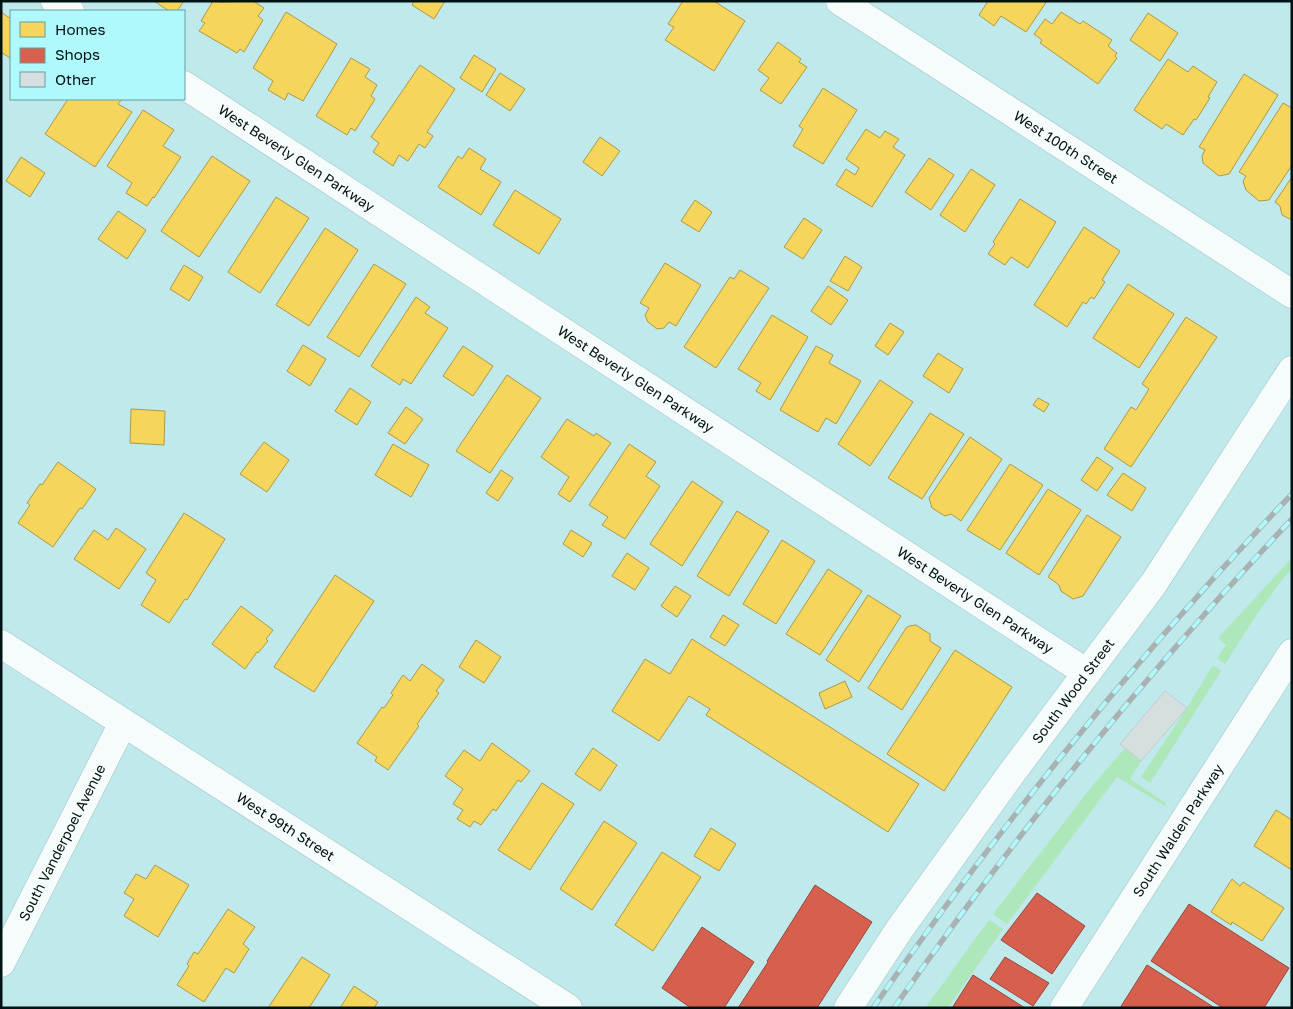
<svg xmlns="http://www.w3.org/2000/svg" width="1293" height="1009" font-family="'Golos Text',sans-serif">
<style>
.green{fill:#aee7ba}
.homes{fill:#f6d55c;stroke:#ac9a46}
.shops{fill:#d6604d;stroke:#96493c}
.building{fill:#d5dfe0;stroke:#c5cbcd}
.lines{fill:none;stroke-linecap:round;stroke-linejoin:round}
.street-casing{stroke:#9fc0c2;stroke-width:29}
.secondary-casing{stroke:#9fc0c2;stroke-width:29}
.street{stroke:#f6fcfc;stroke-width:28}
.secondary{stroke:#f6fcfc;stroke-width:28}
.rail-casing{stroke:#a8b2b2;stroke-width:5.5}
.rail{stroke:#aff9fd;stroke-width:4;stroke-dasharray:11;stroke-linecap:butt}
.labels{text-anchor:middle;stroke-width:5;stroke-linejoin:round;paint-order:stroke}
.street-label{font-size:14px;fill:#001213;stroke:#aff9fd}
</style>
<rect width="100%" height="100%" fill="#c0e9ec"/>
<g class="green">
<path d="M1292 558V574L1288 572 1259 611 1225 664 1217 658 1226 645 1218 638Z"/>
<path d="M1213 665 1221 671 1150 783 1141 777 1187 708Z"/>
<path d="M1125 748 1141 761 1130 779 1166 803 1165 806 1117 777 1007 924 993 914 1093 785Z"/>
<path d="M989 920 1003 929 948 1008H925Z"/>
</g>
<g class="homes">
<path d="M154 1H184L177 11H169Z"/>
<path d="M213 1 222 2 253 1 264 8 258 16 263 20 244 52 240 49 237 53 199 31 205 23 201 21Z"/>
<path d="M414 1H445L434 19 412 5Z"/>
<path d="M683 1H714L745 21 714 71 665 40 674 27 668 24Z"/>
<path d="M988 1H1047L1026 32 1001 16 994 26 979 15Z"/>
<path d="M1 12 11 19V57L10 58 1 52Z"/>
<path d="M286 12 337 44 303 101 288 93 285 100 268 90 273 81 253 68Z"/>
<path d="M1061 12 1080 24 1083 21 1112 40 1108 46 1117 53 1115 56 1117 58 1098 84 1040 43 1042 40 1034 34 1045 19 1052 24Z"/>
<path d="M1148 13 1178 33 1160 61 1130 40Z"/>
<path d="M778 42 801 59 799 62 807 67 781 104 760 90 769 78 758 70Z"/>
<path d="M474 55 496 69 482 92 460 78Z"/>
<path d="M351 58 370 69 365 77 377 85 371 96 375 99 355 131 351 128 347 135 316 116Z"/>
<path d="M1168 59 1188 72 1193 66 1217 82 1208 97 1210 98 1196 120 1194 119 1183 135 1166 124 1162 129 1134 110Z"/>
<path d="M420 65 455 89 427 132 433 136 425 148 419 144 408 161 399 155 393 166 373 152 379 143 371 137Z"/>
<path d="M500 73 525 89 510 111 486 95Z"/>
<path d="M1244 74 1278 95 1229 174 1219 176 1203 163 1202 156 1205 150 1199 147Z"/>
<path d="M823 88 857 110 823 164 793 146 803 129 799 126Z"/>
<path d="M68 99H122L118 104 132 112 95 167 45 134Z"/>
<path d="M1283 103 1292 108V165L1269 200 1259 201 1246 190 1243 181 1246 176 1239 172Z"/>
<path d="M143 110 174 130 163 146 181 157 154 198 153 197 147 206 126 193 132 183 107 166Z"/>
<path d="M866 129 880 138 885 131 899 139 893 147 905 155 872 207 836 185 846 169 855 175 859 168 846 159Z"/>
<path d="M600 137 620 151 602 176 583 162Z"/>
<path d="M469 148 486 159 480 169 501 182 481 215 438 187 458 156 462 159Z"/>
<path d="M212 156 250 181 199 257 161 231Z"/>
<path d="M21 157 45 173 30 197 6 181Z"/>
<path d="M929 158 954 175 931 210 905 192Z"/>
<path d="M971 169 995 185 965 232 940 215Z"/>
<path d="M1292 177V220L1282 215 1280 206 1275 202Z"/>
<path d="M515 190 561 219 539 254 493 225Z"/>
<path d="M276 197 309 218 260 293 228 272Z"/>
<path d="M1020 199 1056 222 1028 268 1011 257 1005 265 988 254 995 244 993 242Z"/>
<path d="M695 200 712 212 699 232 681 221Z"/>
<path d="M118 211 146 230 127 259 98 239Z"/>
<path d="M804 218 822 230 803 259 784 247Z"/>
<path d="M1084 227 1120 251 1102 280 1105 282 1094 299 1091 297 1086 304 1083 302 1067 327 1034 305Z"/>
<path d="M325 228 358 250 309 326 276 305Z"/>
<path d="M845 256 862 267 848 291 830 281Z"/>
<path d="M665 263 701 285 676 326 669 322 664 328 657 329 648 322 645 315 649 308 640 303Z"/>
<path d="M374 264 406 284 359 357 327 337Z"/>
<path d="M184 265 203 277 189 301 170 289Z"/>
<path d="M740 270 769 288 716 368 684 347 730 277 734 279Z"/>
<path d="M1128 284 1174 314 1139 368 1093 338Z"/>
<path d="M828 286 848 300 831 325 811 311Z"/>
<path d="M416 297 430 307 425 313 448 328 411 384 403 379 400 385 371 366Z"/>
<path d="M772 315 808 337 770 400 756 391 761 383 738 369Z"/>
<path d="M1186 317 1217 337 1131 467 1104 449 1131 407 1136 410 1149 389 1142 384Z"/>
<path d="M890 323 904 332 888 355 875 346Z"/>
<path d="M303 345 326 359 310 386 287 371Z"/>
<path d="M463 346 493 366 473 396 443 376Z"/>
<path d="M816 346 833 355 829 363 861 381 836 424 826 418 818 432 780 410Z"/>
<path d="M938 353 963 369 949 393 923 376Z"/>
<path d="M507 375 541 398 490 473 456 451Z"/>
<path d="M880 380 913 402 870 466 838 444Z"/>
<path d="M350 388 371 402 357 425 335 411Z"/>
<path d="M1038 398 1049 404 1044 412 1033 405Z"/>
<path d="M406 407 423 419 405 444 388 433Z"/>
<path d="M131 409 165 411 164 445 130 443Z"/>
<path d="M930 413 964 434 922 499 888 478Z"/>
<path d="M567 419 594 436 596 433 611 443 570 502 558 494 569 477 541 457Z"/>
<path d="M970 437 1002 459 961 521 951 514 945 516 932 508 929 498Z"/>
<path d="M264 442 289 460 267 492 240 474Z"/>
<path d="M393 444 429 465 411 497 375 475Z"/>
<path d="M629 444 656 462 646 476 660 486 625 539 602 525 608 517 589 505Z"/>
<path d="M1097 457 1113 468 1097 491 1081 480Z"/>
<path d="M58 462 96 489 82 509 80 508 53 547 18 523 30 505 27 503 40 484 42 485Z"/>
<path d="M1010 464 1043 485 1000 550 967 530Z"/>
<path d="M501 470 513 478 498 501 486 493Z"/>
<path d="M1123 473 1146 488 1132 511 1107 495Z"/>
<path d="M692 481 723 502 682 566 650 544Z"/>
<path d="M1048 489 1081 510 1039 575 1006 553Z"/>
<path d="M737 511 769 531 729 596 697 576Z"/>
<path d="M184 513 225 539 187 600 185 599 169 623 141 605 156 580 146 573Z"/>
<path d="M1087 515 1121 537 1083 596 1073 599 1061 591 1059 585 1048 577Z"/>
<path d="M116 528 146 549 119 589 74 559 94 530 108 540Z"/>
<path d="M571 530 592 543 583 557 563 544Z"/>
<path d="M782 540 815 561 776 624 743 604Z"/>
<path d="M627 553 649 568 635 590 612 576Z"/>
<path d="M828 569 862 591 820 655 786 634Z"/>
<path d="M335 575 374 601 314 692 274 667Z"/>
<path d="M675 586 691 596 677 617 661 606Z"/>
<path d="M868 595 901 616 859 682 826 660Z"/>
<path d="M241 606 273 630 266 639 268 641 258 653 257 652 245 669 212 644Z"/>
<path d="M723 615 739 625 725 646 710 637Z"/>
<path d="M916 625 930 634V641L941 648 902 710 868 688 906 628 909 626Z"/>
<path d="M692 639 919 784 888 832 706 715 710 709 689 696 659 741 612 711 645 659 670 674Z"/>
<path d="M476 640 501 657 484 683 459 667Z"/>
<path d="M955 650 1012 687 944 791 887 754Z"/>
<path d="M422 664 444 680 436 691 439 693 417 724 419 726 388 770 375 761 377 757 357 743 382 707 384 708 393 695 391 693 403 675 410 681Z"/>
<path d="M845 681 852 697 825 709 819 693Z"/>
<path d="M492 743 530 771 521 782 518 780 496 811 493 809 481 825 474 821 470 827 457 819 463 810 453 804 463 789 445 776 464 750 480 761Z"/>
<path d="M593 748 617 765 600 791 575 774Z"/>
<path d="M542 783 574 804 530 870 498 850Z"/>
<path d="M1276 810 1292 820V870L1254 846Z"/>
<path d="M604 821 637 843 592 910 560 889Z"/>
<path d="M711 828 736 844 719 871 694 856Z"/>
<path d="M662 852 701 877 653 951 615 925Z"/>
<path d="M155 865 189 885 158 937 124 916 134 899 124 893 136 874 146 879Z"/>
<path d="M1232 879 1240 886 1243 882 1284 908 1262 941 1232 922 1231 925 1211 912Z"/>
<path d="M228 909 255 927 243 944 249 949 234 973 226 968 204 1002 177 985 189 966 187 964 194 952 198 954Z"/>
<path d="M302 957 330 975 309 1008H268Z"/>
<path d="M354 986 378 1002 374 1008H340Z"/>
</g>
<g class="shops">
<path d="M815 885 872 922 817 1008H738L768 962 767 961Z"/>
<path d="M1037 893 1085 926 1052 974 1001 940Z"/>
<path d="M1189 904 1289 968 1264 1008H1223L1151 961Z"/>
<path d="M702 927 754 962 724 1008H691L662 988Z"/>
<path d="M1005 957 1049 983 1033 1006 990 979Z"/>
<path d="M1147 965 1215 1008H1120Z"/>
<path d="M973 975 1025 1008H952Z"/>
</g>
<path class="building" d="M1165 691 1187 708 1141 761 1120 744Z"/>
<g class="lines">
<defs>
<g id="street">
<path d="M55 1 70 11"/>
<path id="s1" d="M840 1 1292 294"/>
<path id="s2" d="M184 85 1087 673"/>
<path id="s3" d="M1 963 123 723"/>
<path id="s4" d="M848 1008 899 930 1011 774 1154 583 1292 370"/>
<path id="s5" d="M1064 1008 1292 653"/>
</g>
<g id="secondary">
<path id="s6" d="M1 644 568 1008"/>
</g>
</defs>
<use href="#street" class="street-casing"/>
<use href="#secondary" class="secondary-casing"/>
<use href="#street" class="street"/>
<use href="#secondary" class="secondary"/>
<defs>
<g id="rail">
<path d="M873 1008C999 826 1139 654 1292 494"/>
<path d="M894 1008C1014 836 1147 672 1292 519"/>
</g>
</defs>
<use href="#rail" class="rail-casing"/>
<use href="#rail" class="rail"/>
</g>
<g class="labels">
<g class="street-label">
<text dy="5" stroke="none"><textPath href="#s1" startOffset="269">West 100th Street</textPath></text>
<text dy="5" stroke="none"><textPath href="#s2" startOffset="134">West Beverly Glen Parkway</textPath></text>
<text dy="5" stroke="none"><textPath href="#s2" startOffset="539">West Beverly Glen Parkway</textPath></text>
<text dy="5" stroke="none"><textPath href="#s2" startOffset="944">West Beverly Glen Parkway</textPath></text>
<text dy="5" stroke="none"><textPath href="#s4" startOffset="389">South Wood Street</textPath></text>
<text dy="5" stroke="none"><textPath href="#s6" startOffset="338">West 99th Street</textPath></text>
<text dy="5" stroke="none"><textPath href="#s5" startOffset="211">South Walden Parkway</textPath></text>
<text dy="5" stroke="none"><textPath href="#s3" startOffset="135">South Vanderpoel Avenue</textPath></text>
</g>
</g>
<rect width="1293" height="1009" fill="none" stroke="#001213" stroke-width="5"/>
<rect x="10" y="10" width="175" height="90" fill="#aff9fd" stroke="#699d9f"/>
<rect x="20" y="22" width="25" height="15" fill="#f6d55c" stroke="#699d9f"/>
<text x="55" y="35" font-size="15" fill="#001213">Homes</text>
<rect x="20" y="48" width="25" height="15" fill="#d6604d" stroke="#699d9f"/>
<text x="55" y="60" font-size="15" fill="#001213">Shops</text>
<rect x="20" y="72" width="25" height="15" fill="#d5dfe0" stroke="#699d9f"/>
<text x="55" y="85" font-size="15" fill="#001213">Other</text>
</svg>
